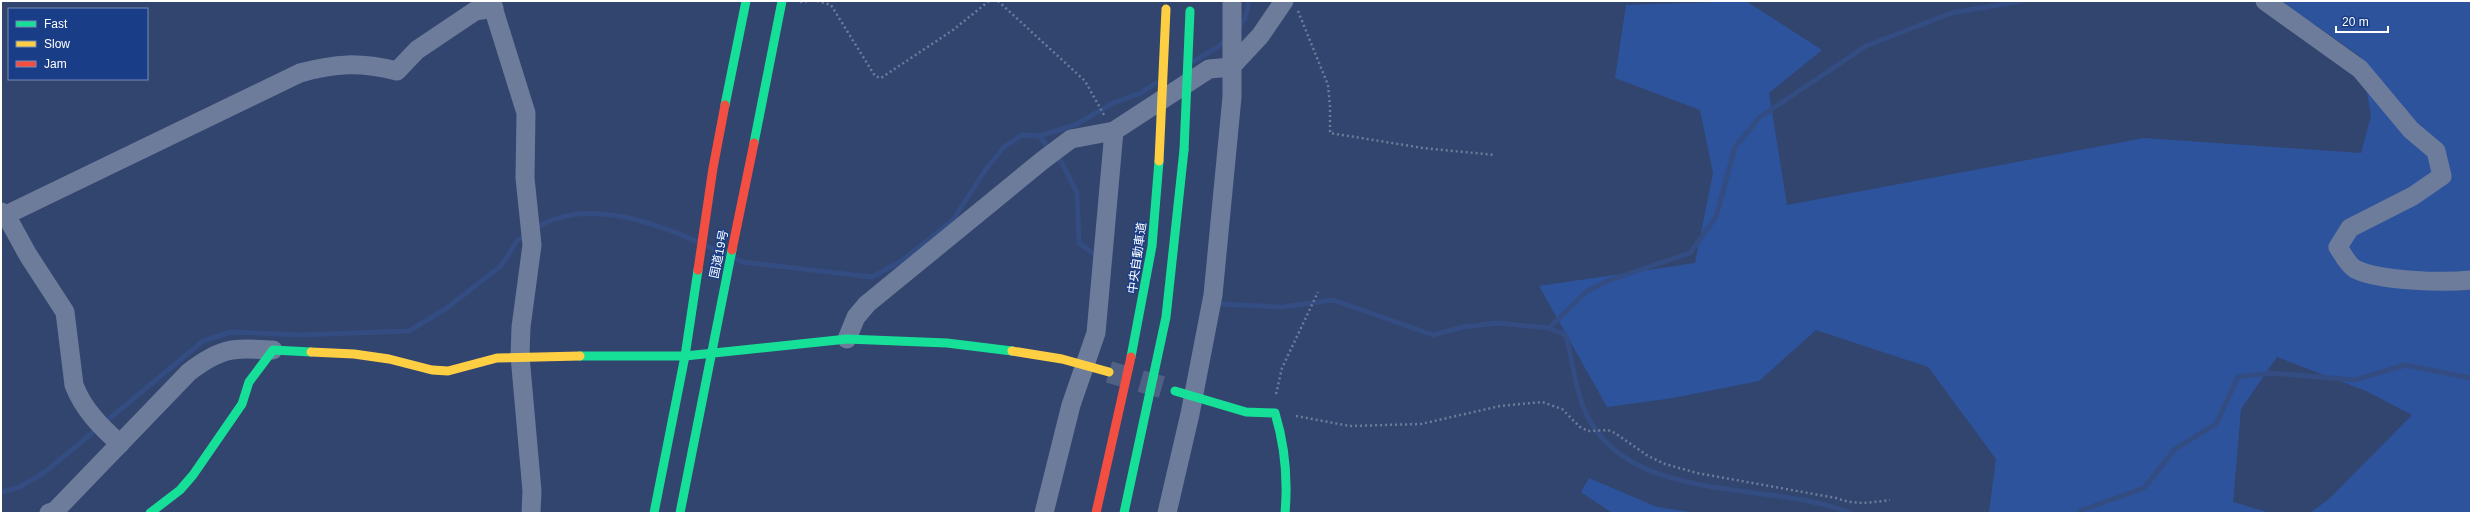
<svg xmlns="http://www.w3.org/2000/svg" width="2472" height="514" font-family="Helvetica,'Noto Sans JP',sans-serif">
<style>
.green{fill:#2d539d}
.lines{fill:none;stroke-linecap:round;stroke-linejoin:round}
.stream{stroke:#334c82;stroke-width:5}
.secondary-tunnel{stroke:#516184;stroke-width:22;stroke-dasharray:22 11;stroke-linecap:butt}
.path{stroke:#6e7c9b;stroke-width:2.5;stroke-dasharray:2 3;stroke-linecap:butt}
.street{stroke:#6e7c9b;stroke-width:19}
.fast{stroke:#16e098;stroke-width:9}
.slow{stroke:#ffcf43;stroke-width:9}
.jam{stroke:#f24e42;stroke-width:9}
.fast-bridge{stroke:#16e098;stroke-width:9}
.slow-bridge{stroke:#ffcf43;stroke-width:9}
.labels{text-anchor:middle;stroke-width:3;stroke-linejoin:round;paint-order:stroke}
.street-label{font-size:12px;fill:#fff;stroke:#193d86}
</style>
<rect width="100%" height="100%" fill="#32456e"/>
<g class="green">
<path d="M1746 1 1822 50 1769 93 1787 205 2144 138 2361 153 2371 116 2361 57 2281 1H2471V513H2310L2330 498 2412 415 2366 391 2277 357 2241 409 2233 502 2270 513H1980L1989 512 1996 459 1928 367 1816 330 1759 381 1673 398 1607 407 1539 286 1695 263 1713 173 1700 110 1615 78 1626 5Z"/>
<path d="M1589 478 1657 507 1697 513H1612L1581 492Z"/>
</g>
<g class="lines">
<g class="stream">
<path d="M1237 28 1245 19 1249 1"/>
<path d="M1194 61 1218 47 1227 38"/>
<path d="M1039 136 1062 163 1077 193 1079 243 1097 256"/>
<path d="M535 229C581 197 650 221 696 241"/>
<path d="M707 246 727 255"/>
<path d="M736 259 742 262 872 277 903 260 953 220 986 169 1004 147 1022 135 1039 136 1075 125 1113 103 1141 93 1156 83"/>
<path d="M1220 304 1282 307 1333 300 1433 335 1463 327 1497 323 1549 328 1566 335C1572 359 1575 387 1584 409 1626 507 1768 479 1850 513"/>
<path d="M1549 328 1587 291 1610 280 1690 253 1716 217 1735 147 1760 117 1866 46 1951 13 2022 1"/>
<path d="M1 492 20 487 45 472 203 341 231 332 299 335 409 331 447 308 502 265 517 241 527 234"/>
<path d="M2079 513 2082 510 2144 488 2175 449 2216 424 2238 377 2271 373 2355 380 2405 365 2471 378"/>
</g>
<path class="secondary-tunnel" d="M1109 372 1172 390"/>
<g class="path">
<path d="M817 1 831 5 875 76 881 78 953 30 989 1"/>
<path d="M998 1 1085 81 1104 115"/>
<path d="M800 2 809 1"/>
<path d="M1298 11 1328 85 1330 106V133L1423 148 1495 155"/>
<path d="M1276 394 1282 368 1318 292"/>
<path d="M1296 416 1350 426 1421 424 1500 406 1542 402 1562 409 1580 427 1588 431 1608 430 1615 433 1648 456 1665 464 1697 473 1836 498C1855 505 1870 503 1890 500"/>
</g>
<g class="street">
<path d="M491 1 526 113 525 178 532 245 521 327 520 356 532 491 531 513"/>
<path d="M2265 1 2360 69 2411 130 2436 151 2442 176 2413 196 2350 228 2338 247C2342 253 2348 265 2355 269 2379 281 2443 283 2471 280"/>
<path d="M1 212 6 215 28 255 65 312 74 385C83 409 101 427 120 444"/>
<path d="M6 215 300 73C336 63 360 62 397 71L417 50 475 11 494 8"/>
<path d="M847 339 856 317 867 304 1043 160 1071 139 1114 131 1209 69 1231 67 1260 36 1284 1"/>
<path d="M49 513 55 511 189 372C222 347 232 348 273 350"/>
<path d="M1044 513 1071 405 1096 333 1114 131"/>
<path d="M1167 513 1190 414 1213 295 1232 97V1"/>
</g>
<g class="fast">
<path d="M725 105 746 1"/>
<path d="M754 143 782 1"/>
<path d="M580 356H685L847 339 947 343 1012 351"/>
<path d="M1131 357 1152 246 1159 161"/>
<path d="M1175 391 1246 412 1275 413C1285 446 1288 479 1285 513"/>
<path d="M150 513 180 490 193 475 242 404 249 382 273 350 311 352"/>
<path d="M654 513 685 356 698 270"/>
<path d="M680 513 732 250"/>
<path d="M1124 513 1166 317 1184 150"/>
</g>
<g class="slow">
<path d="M1012 351 1062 359 1109 372"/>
<path d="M311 352 354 354 389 359 432 370 448 371 497 358 580 356"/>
</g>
<g class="jam">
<path d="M732 250 754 143"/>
<path d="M698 270 713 168 725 105"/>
<path d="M1096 513 1131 357"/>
</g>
<path class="fast-bridge" d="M1184 150 1190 11"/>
<path class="slow-bridge" d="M1159 161 1166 9"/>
</g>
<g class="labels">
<g class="street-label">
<text transform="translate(719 254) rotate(-78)" y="4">国道19号</text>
<text transform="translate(1137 258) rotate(-82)" y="4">中央自動車道</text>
</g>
</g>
<rect width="2472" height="514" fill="none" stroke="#ffffff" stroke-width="4"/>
<rect x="8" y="8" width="140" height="72" fill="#193d86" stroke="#758bb6"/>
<rect x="16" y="21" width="20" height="6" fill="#16e098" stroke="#758bb6"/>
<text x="44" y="28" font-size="12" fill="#ffffff">Fast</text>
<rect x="16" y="41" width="20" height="6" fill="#ffcf43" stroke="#758bb6"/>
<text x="44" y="48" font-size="12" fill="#ffffff">Slow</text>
<rect x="16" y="61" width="20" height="6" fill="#f24e42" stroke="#758bb6"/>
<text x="44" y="68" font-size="12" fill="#ffffff">Jam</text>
<path d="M2336 26v6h52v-6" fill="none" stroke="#ffffff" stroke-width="2"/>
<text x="2342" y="26" font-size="12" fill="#ffffff" stroke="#193d86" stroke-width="3" paint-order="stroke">20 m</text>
</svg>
